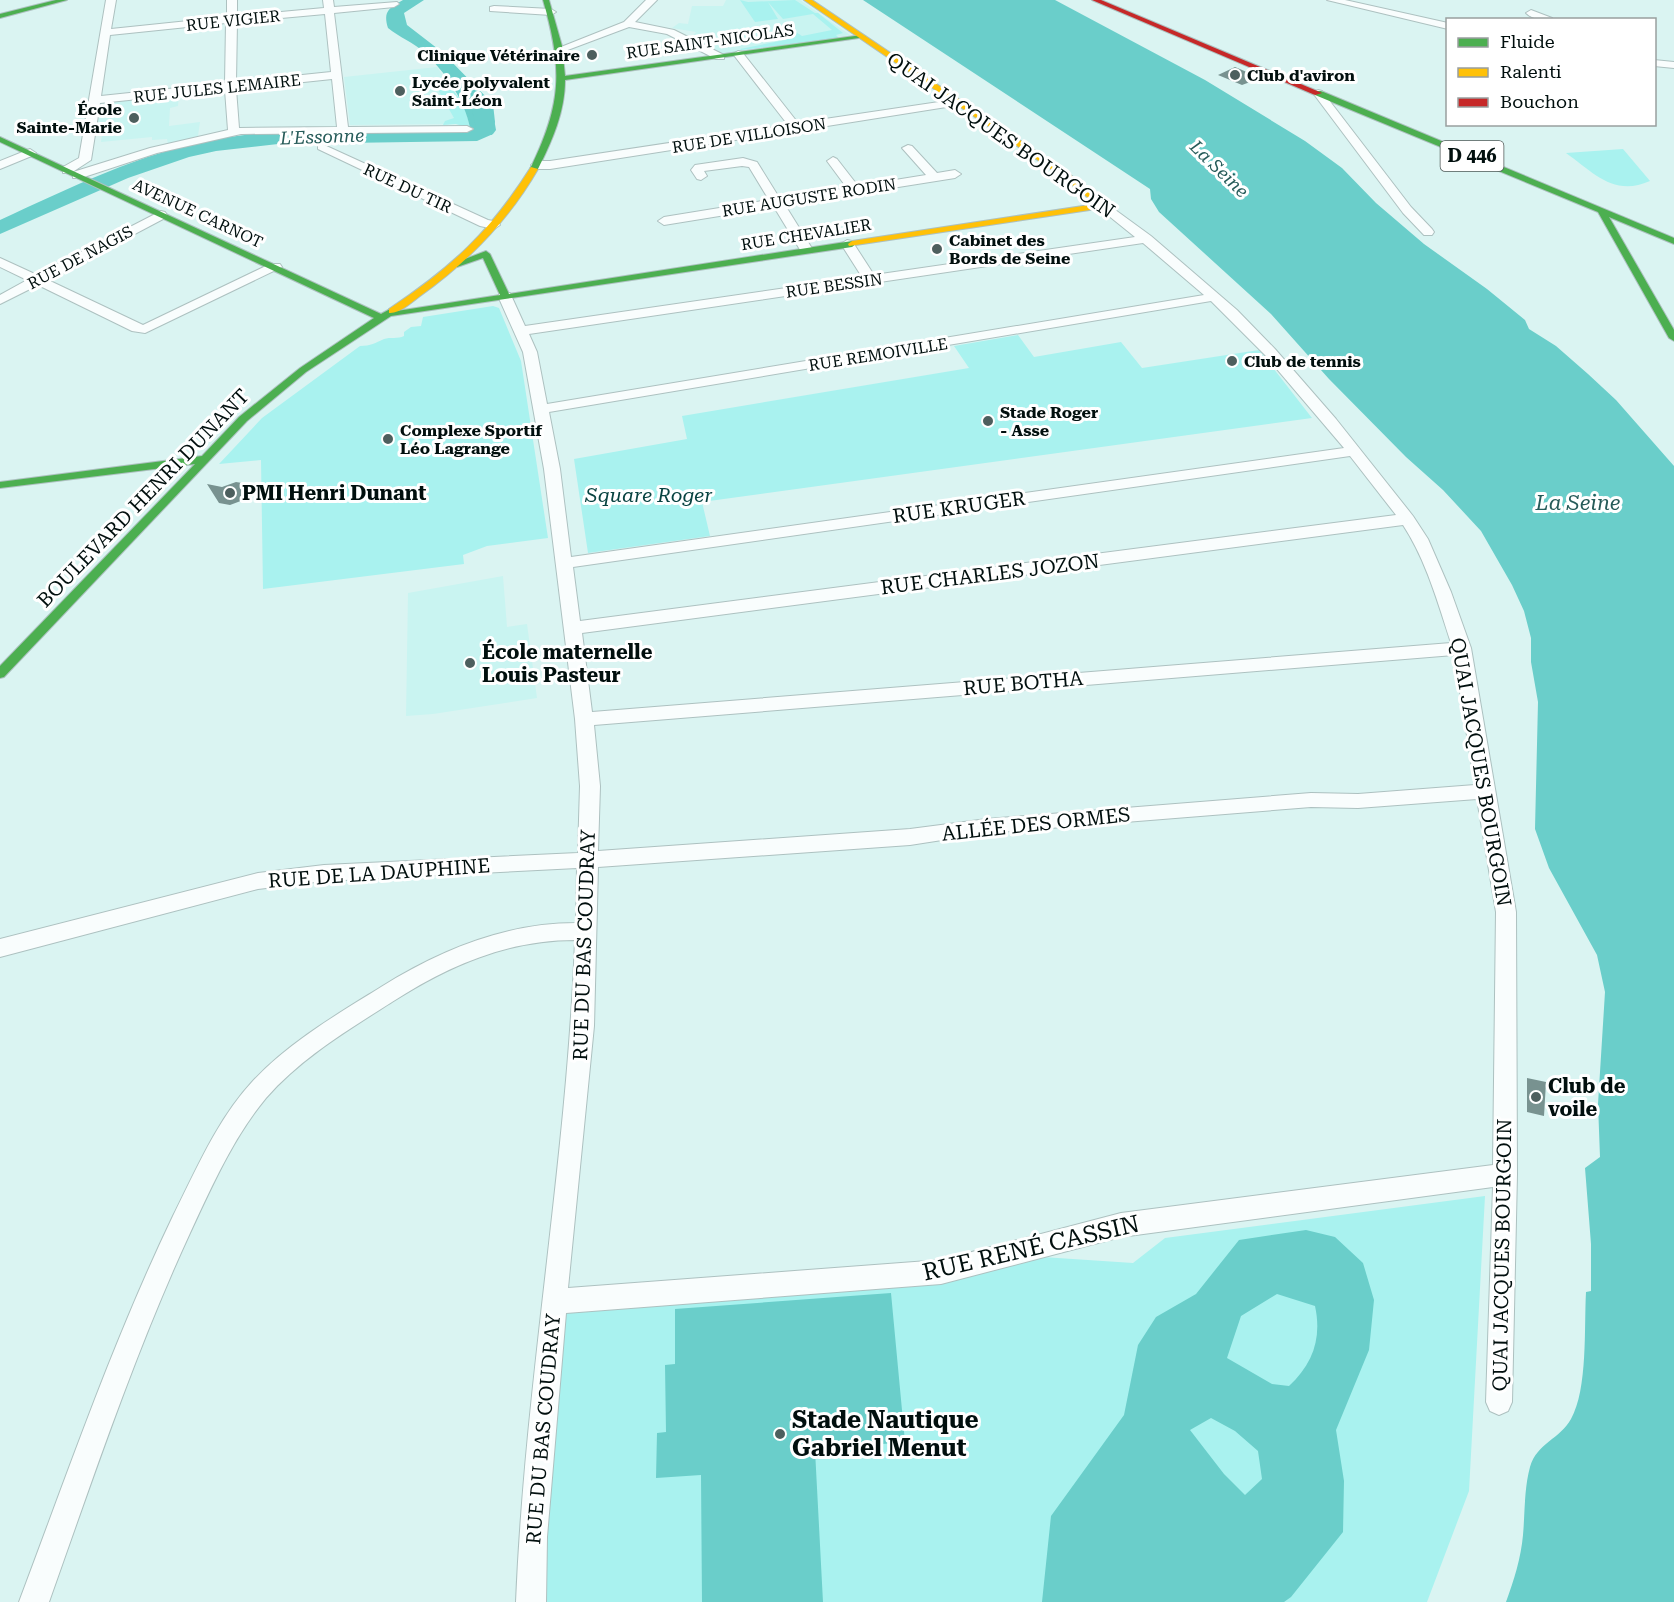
<svg xmlns="http://www.w3.org/2000/svg" width="1674" height="1602" font-family="'Roboto Serif',serif">
<style>
.built{fill:#c9f4f1}
.green{fill:#a9f2ef}
.water{fill:#6aceca;fill-rule:evenodd}
.lines{fill:none;stroke-linecap:round;stroke-linejoin:round}
.river{fill:#6aceca;fill-rule:evenodd}
.building{fill:#789290}
.street-casing{stroke:#adc1c0;stroke-width:2}
.fast-casing{stroke:#adc1c0;stroke-width:2}
.slow-casing{stroke:#adc1c0;stroke-width:2}
.jam-casing{stroke:#adc1c0;stroke-width:2}
.street{fill:#f9fdfd;fill-rule:evenodd}
.fast{fill:#4caf50;fill-rule:evenodd}
.slow{fill:#ffc107;fill-rule:evenodd}
.jam{fill:#c62828;fill-rule:evenodd}
.poi-dot{fill:#4d5f5e;stroke:#fff;stroke-width:2}
.labels{text-anchor:middle;stroke-width:6;stroke-linejoin:round;paint-order:stroke}
.far-street-label{font-size:16px;fill:#010f0e;stroke:#fff}
.far-poi-label{font-size:16px;font-weight:bold;fill:#010f0e;stroke:#fff;text-anchor:start}
.far-water-label{font-size:18px;font-style:italic;fill:#265b59;stroke:#fff}
.shield{fill:#fff;stroke:#4d5756;stroke-width:1.5}
.shield-label{font-size:18px;font-weight:bold;fill:#010f0e}
.street-label{font-size:20px;fill:#010f0e;stroke:#fff}
.poi-label{font-size:20px;font-weight:bold;fill:#010f0e;stroke:#fff;text-anchor:start}
.park-label{font-size:20px;font-style:italic;fill:#084341;stroke:#fff}
.water-label{font-size:21px;font-style:italic;fill:#265b59;stroke:#fff}
.near-street-label{font-size:24px;fill:#010f0e;stroke:#fff}
.near-poi-label{font-size:24px;font-weight:bold;fill:#010f0e;stroke:#fff;text-anchor:start}
</style>
<rect width="100%" height="100%" fill="#daf4f2"/>
<g class="built">
<path d="M726 0H800L850 35 722 54 692 37 696 32 672 28 679 23 688 24 692 6H723Z"/>
<path d="M437 67 465 107 470 128 456 124 350 125 344 77Z"/>
<path d="M179 95 178 106 170 108 169 126 200 122 198 136 168 144 167 139 152 140V137L101 142 103 127H97L101 110 106 103Z"/>
<path d="M503 576 507 627 527 624 537 698 433 714 406 716 408 593Z"/>
</g>
<g class="green">
<path d="M740 0 748 2 795 0 815 13H818L843 33 836 35 839 38 741 50 740 49 785 40 779 31 793 30 802 36 832 30 813 14 783 19 768 2 778 19 755 22Z"/>
<path d="M449 84 465 107 470 128 456 124 443 125 445 121 454 118 436 86Z"/>
<path d="M1623 149 1650 181C1614 197 1594 173 1566 153Z"/>
<path d="M493 306 499 308 521 361 548 538 487 546 463 555 464 564 263 589 261 460 219 464 262 418 360 346C371 346 375 343 384 339 390 337 398 339 404 336V332L411 327 421 326 423 317Z"/>
<path d="M1018 335 1034 357 1121 342 1142 368 1259 350 1312 418 702 502 710 536 588 553 574 459 687 439 682 416 969 368 954 346Z"/>
<path d="M1485 1196 1469 1491 1427 1602H531L554 1301 1011 1255 1133 1263 1165 1238Z"/>
</g>
<g class="water">
<path d="M403 0H424L404 13 407 25 442 52 493 104 495 122 492 135 470 128C465 100 445 72 424 52 414 43 399 37 388 28 383 11 389 8 403 0Z"/>
<path d="M863 0H1055L1205 80 1305 141 1342 168 1376 203 1424 244 1487 289 1525 320 1529 329 1556 346 1588 374 1616 400 1674 466V1602H1506C1514 1580 1521 1558 1523 1535 1525 1513 1524 1489 1530 1467 1537 1443 1560 1439 1571 1419 1588 1389 1584 1327 1586 1292L1591 1291V1244L1585 1168 1600 1157 1598 1104 1605 992 1597 955 1549 868 1535 829 1538 702 1531 662V638L1524 611 1512 585 1481 531 1443 490 1406 457 1329 379 1271 314 1159 212 1151 199 1150 189Z"/>
<path d="M1306 1230 1335 1237 1363 1263 1374 1300 1369 1350 1336 1430 1344 1481 1343 1532 1291 1597 1284 1602H1042L1051 1516 1124 1415 1138 1345 1156 1317 1196 1294 1239 1240ZM1277 1294 1315 1306C1322 1338 1313 1364 1289 1386L1272 1384 1227 1358 1241 1316ZM1211 1418 1235 1431 1258 1451 1262 1479 1245 1495 1224 1474 1190 1430Z"/>
<path d="M891 1293 905 1442 815 1450 823 1602H702L701 1475 656 1478 657 1433 666 1432 665 1365 675 1364V1309Z"/>
</g>
<g class="lines">
<path class="river" d="M469 87C486 92 494 114 496 130L493 134 477 141 278 144 216 151 189 157 128 178 0 234V220C70 188 141 152 218 139 302 124 388 134 473 129L476 128 472 110 460 93 462 89Z"/>
</g>
<g class="building">
<path d="M1235 67 1261 78 1242 85 1218 75Z"/>
<path d="M236 482 248 484 253 492 246 499 230 505 219 503 207 484 222 487Z"/>
<path d="M1527 1078 1546 1082 1544 1116 1527 1112Z"/>
</g>
<g class="lines">
<defs>
<g id="street">
<path d="M106 0H116L111 29 227 17V0H237V16L324 8 323 0H333L334 7 397 2 399 4 394 7 334 13 348 127 467 126 473 129 467 132 241 134 157 153 81 178H73V172L150 148 228 130 225 90 100 103 91 160 71 173H63V167L79 158ZM325 14 331 72 236 82 237 22ZM226 23 225 83 101 96 110 35ZM332 79 337 127 239 128 236 89Z"/>
<path d="M646 0H657L635 22 674 30 724 55V59H716L667 34 629 27 565 51 556 49 624 22Z"/>
<path d="M1327 0H1345L1448 23V29Z"/>
<path d="M494 6 551 9 556 12 551 15 490 11V7Z"/>
<path d="M1531 10 1552 18 1553 20C1543 20 1533 20 1526 13Z"/>
<path d="M738 51 742 52 798 123 959 99 965 102 959 105 802 130 797 132 793 131 550 169H537L531 165 537 161H550L788 125 733 54Z"/>
<path d="M1654 60 1674 62V68L1654 66Z"/>
<path d="M1318 90 1322 91 1411 207 1432 229 1434 232 1432 235H1424L1403 213 1313 93Z"/>
<path d="M322 144 488 220 498 222 500 225 494 229 480 226 318 149V145Z"/>
<path d="M908 145 912 146 937 173 955 170 961 174 955 178 785 205 813 250 812 253H802L774 207 664 225 658 221 664 217 769 200 749 167 742 166 704 171 707 176 701 180 697 179 691 170 695 165 743 158 757 162 780 199 847 188 827 161 833 157 837 159 858 186 926 175 902 148Z"/>
<path d="M30 149 36 153 34 155 0 169V161Z"/>
<path d="M1103 201 1151 236 1237 310 1275 349 1336 419 1413 516 1428 539 1451 592 1471 648 1516 912 1517 1174 1512 1402 1508 1411 1499 1415 1490 1411 1486 1402 1493 1187 1121 1237 941 1284 566 1313 547 1537 546 1602H516C525 1380 567 1162 575 940 507 940 448 966 392 1002 348 1030 301 1058 266 1098 233 1138 212 1186 190 1233 135 1352 93 1478 49 1602H19C68 1472 113 1341 173 1216 196 1170 217 1120 252 1082 288 1043 336 1015 381 987 440 950 505 923 576 923L577 868 324 881 258 889 0 957V939L258 873 324 865 578 853 580 786 575 719 544 469 523 352 498 296 500 293H510L525 326 862 277 841 244 847 240 852 241 874 275 1135 237 1099 208 1097 205 1099 202ZM1143 243 1204 295 547 404 537 352 529 334ZM1211 301 1265 355 1344 448 571 557 560 469 549 412ZM1350 456 1396 515 580 621 573 567ZM1403 525C1426 560 1438 603 1451 643L592 712 582 633ZM1454 655 1475 785 1358 794 1311 793 987 819 910 829 598 851 600 786 594 725ZM1477 799 1496 912 1493 1165 1121 1213 941 1260 568 1288 594 1026 598 867 910 845 987 833 1311 807 1358 808Z"/>
<path d="M161 211 165 212 167 215 165 218 48 280 143 325 270 264H280L282 267 145 333 132 331 38 285 0 304V295L27 280 0 267V258L37 275Z"/>
</g>
<g id="fast">
<path d="M56 0H67L0 18V14Z"/>
<path d="M543 0H549L562 46 565 76 862 35 866 37 565 80C565 112 552 141 538 169L534 171 530 169C562 104 563 69 543 0Z"/>
<path d="M1315 91H1321L1674 238V244L1609 217 1674 330V341L1669 338 1598 212 1315 95Z"/>
<path d="M0 137 381 314 392 308 397 311 500 295 483 258 457 267 452 264 486 251 490 254 509 294 852 241 856 244 852 247 391 316 306 372 247 421 4 677 0 678V666L195 464 0 488V482L202 456 239 417 300 368 374 318 0 142Z"/>
</g>
<g id="slow">
<path d="M804 0H812L1067 172 1107 205 1103 208 849 246 848 244 852 241 1096 204 1061 176Z"/>
<path d="M531 167 538 169C508 221 469 261 420 296 412 302 399 314 389 313V309C452 267 490 232 531 167Z"/>
</g>
<path id="jam" d="M1092 0H1101L1322 93 1315 95Z"/>
</defs>
<use href="#street" class="street-casing"/>
<use href="#fast" class="fast-casing"/>
<use href="#slow" class="slow-casing"/>
<use href="#jam" class="jam-casing"/>
<use href="#street" class="street"/>
<use href="#fast" class="fast"/>
<use href="#slow" class="slow"/>
<use href="#jam" class="jam"/>
</g>
<g class="poi-dot">
<circle cx="592" cy="55" r="6"/>
<circle cx="1235" cy="75" r="6"/>
<circle cx="400" cy="91" r="6"/>
<circle cx="134" cy="118" r="6"/>
<circle cx="937" cy="249" r="6"/>
<circle cx="1232" cy="361" r="6"/>
<circle cx="988" cy="421" r="6"/>
<circle cx="388" cy="439" r="6"/>
<circle cx="230" cy="493" r="6"/>
<circle cx="470" cy="663" r="6"/>
<circle cx="1536" cy="1097" r="6"/>
<circle cx="780" cy="1434" r="6"/>
</g>
<g class="labels">
<g class="far-street-label">
<text transform="translate(233 20) rotate(-6)" y="6">RUE VIGIER</text>
<text transform="translate(710 41) rotate(-8)" y="6">RUE SAINT-NICOLAS</text>
<text transform="translate(217 88) rotate(-6)" y="6">RUE JULES LEMAIRE</text>
<text transform="translate(749 135) rotate(-9)" y="6">RUE DE VILLOISON</text>
<text transform="translate(408 188) rotate(25)" y="6">RUE DU TIR</text>
<text transform="translate(809 197) rotate(-9)" y="6">RUE AUGUSTE RODIN</text>
<text transform="translate(198 213) rotate(25)" y="6">AVENUE CARNOT</text>
<text transform="translate(806 234) rotate(-9)" y="6">RUE CHEVALIER</text>
<text transform="translate(80 257) rotate(-28)" y="6">RUE DE NAGIS</text>
<text transform="translate(834 285) rotate(-8)" y="6">RUE BESSIN</text>
<text transform="translate(878 354) rotate(-9)" y="6">RUE REMOIVILLE</text>
</g>
<g class="far-poi-label">
<text x="580" y="61" text-anchor="end">Clinique Vétérinaire</text>
<text x="1247" y="81">Club d'aviron</text>
<text x="412" y="88">Lycée polyvalent<tspan x="412" dy="18">Saint-Léon</tspan></text>
<text x="122" y="115" text-anchor="end">École<tspan x="122" dy="18">Sainte-Marie</tspan></text>
<text x="949" y="246">Cabinet des<tspan x="949" dy="18">Bords de Seine</tspan></text>
<text x="1244" y="367">Club de tennis</text>
<text x="1000" y="418">Stade Roger<tspan x="1000" dy="18">- Asse</tspan></text>
<text x="400" y="436">Complexe Sportif<tspan x="400" dy="18">Léo Lagrange</tspan></text>
</g>
<g class="far-water-label">
<text transform="translate(322 137) rotate(-2)" y="6">L'Essonne</text>
<text transform="translate(1219 169) rotate(44)" y="6">La Seine</text>
</g>
<rect class="shield" x="1440.5" y="141" width="63" height="30" rx="4.5"/>
<g class="shield-label">
<text x="1472" y="162">D 446</text>
</g>
<g class="street-label">
<text transform="translate(1001 135) rotate(35)" y="7">QUAI JACQUES BOURGOIN</text>
<text transform="translate(143 498) rotate(-46)" y="7">BOULEVARD HENRI DUNANT</text>
<text transform="translate(959 507) rotate(-8)" y="7">RUE KRUGER</text>
<text transform="translate(990 574) rotate(-7)" y="7">RUE CHARLES JOZON</text>
<text transform="translate(1023 683) rotate(-5)" y="7">RUE BOTHA</text>
<text transform="translate(1481 772) rotate(80)" y="7">QUAI JACQUES BOURGOIN</text>
<text transform="translate(1036 824) rotate(-6)" y="7">ALLÉE DES ORMES</text>
<text transform="translate(379 873) rotate(-4)" y="7">RUE DE LA DAUPHINE</text>
<text transform="translate(584 945) rotate(-88)" y="7">RUE DU BAS COUDRAY</text>
<text transform="translate(1502 1255) rotate(-89)" y="7">QUAI JACQUES BOURGOIN</text>
<text transform="translate(543 1429) rotate(-85)" y="7">RUE DU BAS COUDRAY</text>
</g>
<g class="poi-label">
<text x="242" y="500">PMI Henri Dunant</text>
<text x="482" y="659">École maternelle<tspan x="482" dy="23">Louis Pasteur</tspan></text>
<text x="1548" y="1093">Club de<tspan x="1548" dy="23">voile</tspan></text>
</g>
<g class="park-label">
<text x="649" y="502">Square Roger</text>
</g>
<g class="water-label">
<text x="1578" y="510">La Seine</text>
</g>
<g class="near-street-label">
<text transform="translate(1031 1248) rotate(-13)" y="8">RUE RENÉ CASSIN</text>
</g>
<g class="near-poi-label">
<text x="792" y="1428">Stade Nautique<tspan x="792" dy="28">Gabriel Menut</tspan></text>
</g>
</g>
<rect x="1446" y="18" width="210" height="108" fill="#ffffff" stroke="#999f9f" stroke-width="1.5"/>
<rect x="1458" y="38" width="30" height="9" fill="#4caf50" stroke="#999f9f" stroke-width="1.5"/>
<text x="1500" y="48" font-size="18" fill="#010f0e">Fluide</text>
<rect x="1458" y="68" width="30" height="9" fill="#ffc107" stroke="#999f9f" stroke-width="1.5"/>
<text x="1500" y="78" font-size="18" fill="#010f0e">Ralenti</text>
<rect x="1458" y="98" width="30" height="9" fill="#c62828" stroke="#999f9f" stroke-width="1.5"/>
<text x="1500" y="108" font-size="18" fill="#010f0e">Bouchon</text>
</svg>
